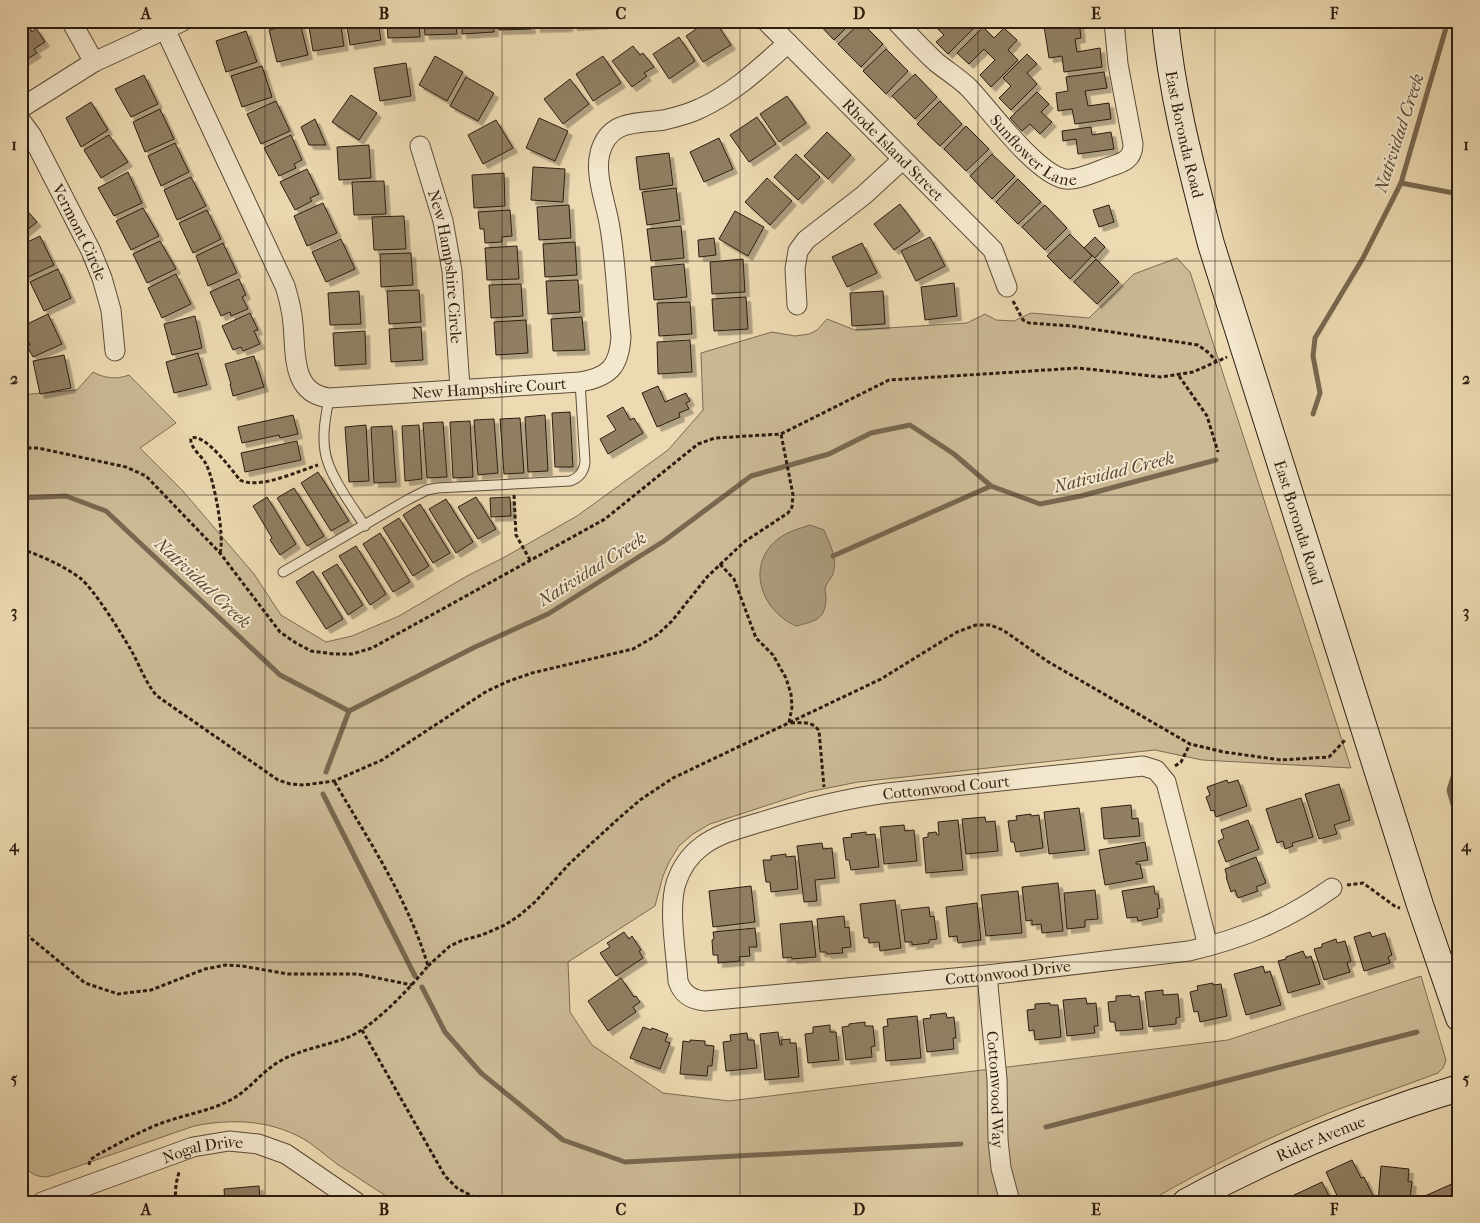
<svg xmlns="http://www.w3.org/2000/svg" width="1480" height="1223" font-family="'IM FELL French Canon',serif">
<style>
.green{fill:#ccba96;stroke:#7c6c53}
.water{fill:#ab9a7b;stroke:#786850}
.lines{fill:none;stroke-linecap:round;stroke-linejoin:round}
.stream{stroke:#786850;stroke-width:5}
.building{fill:#907f64;stroke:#2c1d10;filter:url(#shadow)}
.lane-casing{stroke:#5c4c38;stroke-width:11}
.street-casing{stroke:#5c4c38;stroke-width:21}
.secondary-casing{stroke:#2c1d10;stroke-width:28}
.path{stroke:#2c1d10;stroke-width:3;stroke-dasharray:4 2.5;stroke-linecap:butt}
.lane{stroke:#f3e7cd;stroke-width:9}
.street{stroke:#f3e7cd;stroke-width:19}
.secondary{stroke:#f3e7cd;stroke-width:26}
.grid{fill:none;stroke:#2c1d10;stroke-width:1;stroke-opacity:0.55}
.labels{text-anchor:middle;stroke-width:4;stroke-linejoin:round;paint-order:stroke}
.street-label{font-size:16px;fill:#2c1d10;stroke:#f3e7cd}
.water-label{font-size:18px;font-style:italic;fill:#584935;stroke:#f3e7cd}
.neatline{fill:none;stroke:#2c1d10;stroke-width:2}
.grid-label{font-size:16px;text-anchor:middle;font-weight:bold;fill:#2c1d10}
</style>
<defs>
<filter id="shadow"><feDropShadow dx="4.5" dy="4.5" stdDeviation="0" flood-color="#0004"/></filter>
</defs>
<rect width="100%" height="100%" fill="#eddab2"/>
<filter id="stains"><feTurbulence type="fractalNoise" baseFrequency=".004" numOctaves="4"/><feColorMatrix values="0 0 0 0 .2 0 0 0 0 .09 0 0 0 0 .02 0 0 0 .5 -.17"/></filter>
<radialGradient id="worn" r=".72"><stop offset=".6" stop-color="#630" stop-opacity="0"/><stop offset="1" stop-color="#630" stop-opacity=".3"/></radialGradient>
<path class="green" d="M1177 258 1190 272 1351 768 1202 760 1155 750 858 782 808 792 710 824 693 834 679 846 669 862 663 876 655 906 568 962 570 1012 592 1045 663 1093 729 1101 1228 1040 1421 976 1446 1060 1443 1068 1438 1073C1404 1086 1368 1098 1334 1111 1270 1136 1208 1167 1148 1202H396C376 1190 357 1177 337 1164 328 1157 319 1150 310 1143 275 1120 234 1118 194 1126L47 1177C34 1177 27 1172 21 1160V395L77 390 93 372C104 378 116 380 129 375L176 423 140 448 182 490 254 574 281 615 326 642 352 636 399 616 467 576 503 558 577 516 668 450 703 410 701 353 772 332 795 336 809 334 817 330 827 319 855 330 967 323 985 314 996 320 1014 321 1031 313 1089 318 1134 274Z"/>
<path class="water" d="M810 525 824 530C830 544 839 561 832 576 830 580 825 585 825 590 825 592 826 595 826 597 826 620 815 621 796 626 758 609 744 559 784 535 792 530 802 528 810 525Z"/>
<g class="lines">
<g class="stream">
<path d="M1401 183 1459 194"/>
<path d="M1313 414 1320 393 1313 356 1315 338 1363 258 1401 183 1448 21"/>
<path d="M21 498 66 496 106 511 280 675 349 711"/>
<path d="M833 556 991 486"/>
<path d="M349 711 475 647 548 614 664 541 751 476 829 454 871 433 910 425 954 454 991 486 1040 504 1081 496 1216 460"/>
<path d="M1459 758 1449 790 1459 826"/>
<path d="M326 772 349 711"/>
<path d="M323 794 415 976"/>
<path d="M422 987 445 1032 481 1073 563 1140 625 1162 961 1144"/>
<path d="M1046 1127 1417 1032"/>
</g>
</g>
<g class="building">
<path d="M308 21H340L344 46 313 51Z"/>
<path d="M346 21H378L381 40 350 45Z"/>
<path d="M387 21H419L420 37 388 38Z"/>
<path d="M424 21H456L457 34 425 35Z"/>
<path d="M462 21H494V32L462 34Z"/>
<path d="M498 21H530L531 29 499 30Z"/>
<path d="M536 21H568V27L536 28Z"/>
<path d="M573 21H605V24L573 26Z"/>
<path d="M611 21H643V22L611 23Z"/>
<path d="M708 21H715L731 45 703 62 686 36Z"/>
<path d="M816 21H853L834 40Z"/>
<path d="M936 21H969L975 27 948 54 936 42 944 35 933 24Z"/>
<path d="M1073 21H1079L1081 38 1075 39 1077 52 1100 48 1102 67 1064 72 1062 56 1049 58 1044 26Z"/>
<path d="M25 22 32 32 36 28 45 42 34 49 37 53 21 63V25Z"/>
<path d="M861 22 883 44 861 67 838 44Z"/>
<path d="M300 23 308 55 277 62 269 30Z"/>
<path d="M983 27 994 38 1004 28 1017 40 1008 50 1018 60 991 87 980 75 995 60 984 49 969 64 957 53Z"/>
<path d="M246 31 257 62 226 72 216 41Z"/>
<path d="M679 37 695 61 669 79 653 54Z"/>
<path d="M633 46 640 55 643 53 654 67 644 73 647 76 632 87 612 61Z"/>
<path d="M886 49 908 71 886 94 863 71Z"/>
<path d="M1027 54 1037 64 1027 73 1037 84 1011 110 999 98 1011 86 1003 78Z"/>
<path d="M435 56 463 72 447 101 419 85Z"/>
<path d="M603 56 621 83 593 101 576 74Z"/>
<path d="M406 63 411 96 380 101 374 68Z"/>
<path d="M262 66 272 97 242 107 231 76Z"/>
<path d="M1104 72 1107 88 1085 91 1088 106 1109 103 1111 119 1075 124 1072 109 1058 111 1056 93 1068 91 1066 77Z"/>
<path d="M915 74 937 97 915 119 892 96Z"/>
<path d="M144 75 158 104 131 117 115 89Z"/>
<path d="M466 77 494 93 478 121 450 106Z"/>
<path d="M570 79 589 104 563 124 544 99Z"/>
<path d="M1037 92 1049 104 1041 112 1052 122 1040 134 1030 124 1022 131 1010 118Z"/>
<path d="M351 95 377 113 359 140 332 122Z"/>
<path d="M787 96 806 123 779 142 760 114Z"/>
<path d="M276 101 290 131 261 144 247 114Z"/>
<path d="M940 101 962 124 940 146 917 124Z"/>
<path d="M91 102 108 130 81 147 66 118Z"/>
<path d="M160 109 174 139 145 152 133 122Z"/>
<path d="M757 117 776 144 749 162 730 135Z"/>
<path d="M539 118 568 131 555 161 526 148Z"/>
<path d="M315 119 326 145H309L301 127Z"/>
<path d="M496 120 513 148 483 164 468 135Z"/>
<path d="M966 126 989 149 966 171 944 149Z"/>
<path d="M1091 127 1092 135 1111 132 1114 149 1078 154 1076 139 1063 141 1062 131Z"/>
<path d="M827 132 851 155 828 179 804 156Z"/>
<path d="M109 135 128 162 101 178 84 150Z"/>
<path d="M291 135 302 160 294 164 296 168 279 176 264 148Z"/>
<path d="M719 138 733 169 704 182 690 152Z"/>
<path d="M175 143 189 172 161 186 148 156Z"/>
<path d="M369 145 371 178 339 180 337 147Z"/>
<path d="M669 153 673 185 640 190 636 157Z"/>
<path d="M796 154 820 177 798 200 774 177Z"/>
<path d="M992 154 1015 176 992 199 970 176Z"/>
<path d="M533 167 565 169 563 202 531 200Z"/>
<path d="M307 169 319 194 310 198 312 201 295 210 280 182Z"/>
<path d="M128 172 142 203 114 216 98 188Z"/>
<path d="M504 173 505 206 474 208 472 175Z"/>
<path d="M191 177 206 206 177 220 164 190Z"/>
<path d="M767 178 792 201 770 225 745 202Z"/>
<path d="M1018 179 1041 202 1018 224 996 202Z"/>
<path d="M384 181 386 214 354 215 352 182Z"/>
<path d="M676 188 680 220 647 225 642 192Z"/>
<path d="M323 203 337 233 307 246 294 216Z"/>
<path d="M21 204 37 222 21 235Z"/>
<path d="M900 204 920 231 894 250 874 224Z"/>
<path d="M569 205 571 238 539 240 537 207Z"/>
<path d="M1045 205 1067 228 1045 250 1022 227Z"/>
<path d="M1109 205 1114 222 1099 227 1093 210Z"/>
<path d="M143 208 159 236 131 250 116 221Z"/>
<path d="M207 210 221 239 193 253 179 223Z"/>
<path d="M510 210 512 236 502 237V242L485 243 484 229H480L478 212Z"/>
<path d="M735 211 764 227 748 256 719 239Z"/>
<path d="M404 216 406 249 374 250 372 217Z"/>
<path d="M681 226 684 258 651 261 647 229Z"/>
<path d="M1070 234 1092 256 1070 279 1047 256Z"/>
<path d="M40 236 54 265 26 278 21 268V245Z"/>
<path d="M930 237 945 266 916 281 901 251Z"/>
<path d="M1095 237 1105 247 1095 258 1084 248Z"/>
<path d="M714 238 716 255 699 257 698 240Z"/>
<path d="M341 239 355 269 326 282 312 252Z"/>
<path d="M160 241 176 269 147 283 133 254Z"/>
<path d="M575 242 577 275 545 277 543 244Z"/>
<path d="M223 243 237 273 208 286 196 256Z"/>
<path d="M862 243 877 273 847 287 832 257Z"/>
<path d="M517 246 519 279 487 280 485 248Z"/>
<path d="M411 253 413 285 381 287 380 254Z"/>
<path d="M743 259 745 292 712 294 710 262Z"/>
<path d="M1096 259 1119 282 1097 304 1074 282Z"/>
<path d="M684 264 687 297 654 300 651 267Z"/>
<path d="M58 269 71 298 44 311 30 282Z"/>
<path d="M176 274 191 304 162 318 148 288Z"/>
<path d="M239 279 246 295 242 297 248 309 231 316 230 312 221 316 210 292Z"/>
<path d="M578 280 580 312 548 314 546 281Z"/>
<path d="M954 283 957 316 925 320 921 287Z"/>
<path d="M521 284 523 316 491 318 489 285Z"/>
<path d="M419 290 421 322 389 324 387 291Z"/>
<path d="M359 291 361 324 330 325 328 293Z"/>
<path d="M883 291 885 324 852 326 850 293Z"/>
<path d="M746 297 748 329 714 331 712 299Z"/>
<path d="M690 302 692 334 659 336 657 303Z"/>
<path d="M250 313 258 330 254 331 260 344 243 351 241 347 233 350 222 326Z"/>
<path d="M48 314 62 344 33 357 27 346 30 345 21 327Z"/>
<path d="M195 316 202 348 172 355 164 324Z"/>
<path d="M582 317 585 350 553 351 551 319Z"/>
<path d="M526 320 528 353 496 355 494 322Z"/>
<path d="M421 327 423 360 391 362 389 329Z"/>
<path d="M365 331 366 364 335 366 333 333Z"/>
<path d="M690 340 692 372 658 374 657 342Z"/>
<path d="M198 353 207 385 174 393 166 362Z"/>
<path d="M64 355 71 388 40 394 33 361Z"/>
<path d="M254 356 264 387 233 396 230 384H231L225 364Z"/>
<path d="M658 386 665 402 686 393 690 401 686 403 689 409 679 413 680 417 657 427 642 393Z"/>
<path d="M623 407 630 420 634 418 643 433 608 454 600 439 616 430 607 416Z"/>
<path d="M570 412 573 467H555L552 413Z"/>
<path d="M293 415 298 434 280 438 279 435 242 443 238 427Z"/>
<path d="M545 415 548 471 528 472 525 417Z"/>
<path d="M520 418 524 473 504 474 500 419Z"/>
<path d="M494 419 498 473 478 475 474 420Z"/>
<path d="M470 421 473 477 453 478 450 422Z"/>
<path d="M443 422 447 477 427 478 423 423Z"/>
<path d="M366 425 369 481 349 482 345 427Z"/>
<path d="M419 425 422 479 405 481 402 426Z"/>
<path d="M392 426 396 482 374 483 371 427Z"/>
<path d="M297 441 301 460 245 472 241 453Z"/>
<path d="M318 472 349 521 331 531 301 483Z"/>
<path d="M294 488 324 536 307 546 277 498Z"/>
<path d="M267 497 296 544 280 555 270 540 272 538 253 506Z"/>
<path d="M476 497 496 529 478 539 458 507Z"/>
<path d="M510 497 511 516 491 517 490 498Z"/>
<path d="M446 499 473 542 456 553 429 509Z"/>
<path d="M420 504 450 553 433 563 403 515Z"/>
<path d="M399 518 429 566 413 576 383 528Z"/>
<path d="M380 533 410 582 393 592 363 544Z"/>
<path d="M356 546 386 594 370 605 339 556Z"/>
<path d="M337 564 363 605 348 615 322 573Z"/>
<path d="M313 571 343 619 326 629 296 582Z"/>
<path d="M1227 780 1228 783 1238 780 1247 806 1216 817 1214 810 1211 811 1206 797 1210 795 1207 787Z"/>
<path d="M1339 784 1350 820 1334 825 1337 834 1319 839 1305 794Z"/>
<path d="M1301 798 1313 837 1292 843 1293 846 1285 849 1283 841 1277 843 1266 809Z"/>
<path d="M1131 805 1132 819 1138 818 1140 836 1104 839 1101 808Z"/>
<path d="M1079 808 1085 850 1049 854 1044 812Z"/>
<path d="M1031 814V816L1039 815 1043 848 1016 852 1014 842H1011L1008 821 1017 820 1016 816Z"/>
<path d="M985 817 986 822 995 821 998 851 966 854 962 819Z"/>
<path d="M958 820 963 870 926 873 923 838 928 837V833L936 832 937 835H939L938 822Z"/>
<path d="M1248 820 1259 849 1226 862 1218 841 1224 838 1221 830Z"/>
<path d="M904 825 905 831 914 830 917 861 884 864 880 827Z"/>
<path d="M866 832V835L875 834 879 867 851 870 849 860H846L843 838 852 837 851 834Z"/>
<path d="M1145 842 1148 860 1136 862V864H1140L1143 878 1105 885 1099 850Z"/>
<path d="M822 843 823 849 832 848 835 878 815 880 817 901 804 902 797 846Z"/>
<path d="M786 854V857L795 856 798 889 771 892 770 882H766L763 860H771V856Z"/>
<path d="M1256 857 1266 883 1256 887 1258 891 1238 898 1235 890 1231 892 1226 877H1227L1225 869Z"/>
<path d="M1058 883 1063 931 1042 933 1041 924 1032 925V920L1026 921 1022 887Z"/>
<path d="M751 886 755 922 713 927 709 891Z"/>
<path d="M1154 886 1155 894H1158L1160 908 1157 909 1158 917 1138 921 1137 917 1127 918 1122 891Z"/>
<path d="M1095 890 1098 919 1085 920V927L1067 929 1064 893Z"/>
<path d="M1018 891 1022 933 986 936 981 895Z"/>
<path d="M895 900 901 948 880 951 879 942 869 943V938H864L860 904Z"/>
<path d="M977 903 981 940 958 943 957 936 949 937 946 907Z"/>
<path d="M929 907 930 917 934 916 937 939 929 940V943L912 945V942H905L901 910Z"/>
<path d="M844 916 845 928 849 927 851 947 842 948 843 953 827 954 826 952H820L817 919Z"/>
<path d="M812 921 816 957 792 959 791 957 783 958 780 924Z"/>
<path d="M755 928 757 947H749L750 956 739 957 740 961 718 963V955H713L712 940 714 939 713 932Z"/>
<path d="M624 932 629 939 632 936 641 950 639 951 643 958 616 976 600 953 610 947 607 943Z"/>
<path d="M1370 932 1372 937 1385 933 1392 955 1388 957 1390 963 1364 971 1354 937Z"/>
<path d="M1336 939 1337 943 1345 941 1351 961 1347 963 1350 972 1324 980 1314 949 1322 947V944Z"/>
<path d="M1303 951 1306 958 1311 956 1320 984 1288 993 1278 961 1286 959V957Z"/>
<path d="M1263 966 1265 973 1270 971 1281 1005 1246 1015 1234 974Z"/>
<path d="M621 978 634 997 636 996 640 1002 633 1007 636 1012 608 1031 588 1001Z"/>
<path d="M1213 983V985L1221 984 1227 1016 1200 1022 1198 1011 1194 1012 1190 992 1198 990 1197 986Z"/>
<path d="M1163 990V995L1178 994 1180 1017 1176 1018V1024L1149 1027 1145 992Z"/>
<path d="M1131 995V997L1139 996 1143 1029 1116 1031 1115 1022H1110L1108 1002 1116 1001V996Z"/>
<path d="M1086 998 1087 1004 1096 1003 1098 1026H1094L1095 1033 1067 1036 1063 1000Z"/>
<path d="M1050 1003V1005H1058L1061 1037 1035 1040 1034 1030 1029 1031 1027 1010 1035 1009V1004Z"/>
<path d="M946 1013 947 1018 954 1017 956 1038H953L954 1049 927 1052 923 1019 931 1018 930 1015Z"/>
<path d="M917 1016 921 1058 886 1061 883 1027 888 1026 887 1019Z"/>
<path d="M865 1022V1026H873L875 1046 871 1047 872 1057 846 1060 842 1027 849 1026V1024Z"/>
<path d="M830 1025V1032H836L839 1060 808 1063 805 1034 813 1033V1027Z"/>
<path d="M643 1027 651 1030 652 1028 668 1034 665 1041 670 1043 660 1069 630 1058Z"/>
<path d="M778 1032 780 1045H782L781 1040 790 1039V1043H796L799 1077 765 1080 760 1034Z"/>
<path d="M747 1033 748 1040H754L757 1068 726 1071 723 1042 731 1041 730 1035Z"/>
<path d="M690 1040 705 1041V1045L714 1046 712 1066H708L707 1076 680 1074 683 1041 690 1042Z"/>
<path d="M1352 1160 1361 1178 1364 1177 1373 1196 1365 1200 1366 1202H1340L1326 1172Z"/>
<path d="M1381 1166 1409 1169 1408 1181 1412 1182 1410 1199 1402 1198 1401 1202H1378Z"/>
<path d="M1322 1182 1332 1202H1292L1290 1197Z"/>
<path d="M1454 1183 1459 1194V1202H1417L1416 1200Z"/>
<path d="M259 1186 260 1202H225L224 1189Z"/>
</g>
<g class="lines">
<defs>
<g id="lane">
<path d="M329 398C326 415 322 433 325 451 328 474 352 506 365 526"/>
<path d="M283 572 409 499 427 490 437 488 570 481C579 478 584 472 585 462L580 382"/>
</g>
<g id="street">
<path d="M71 21 94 62"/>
<path id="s1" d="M766 21 993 250 1007 287"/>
<path id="s2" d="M896 21C909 35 922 49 936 62 947 71 959 78 969 88 990 110 1036 174 1065 179 1076 181 1098 171 1109 167 1122 163 1133 160 1133 144L1118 64 1114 21"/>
<path id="s3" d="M165 29 285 286C289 299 292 311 293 324 296 353 291 393 329 398L580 382C609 377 619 367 621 337 617 301 616 264 610 228 607 206 594 175 600 153 609 119 637 124 664 120 677 117 689 114 701 108 734 93 761 67 788 43"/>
<path d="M21 108 94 62 183 21"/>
<path id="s4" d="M21 121 32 136 91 251 102 278 111 310 115 351"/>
<path id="s5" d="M420 146 443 221 452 271 460 388"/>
<path d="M797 305 795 269 798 251 806 240 864 195 902 160"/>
<path id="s6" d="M1208 946 1166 782 1156 770 1143 766 887 793C842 799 804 809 761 822 741 828 719 833 702 846 690 855 681 868 676 883 668 909 676 952 678 981 682 994 692 1000 705 1001L987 975 1189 951C1242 939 1287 920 1332 888"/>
<path id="s7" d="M987 975 997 1079 998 1140 1001 1168 1010 1202"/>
<path id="s8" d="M42 1202 193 1147 229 1141 258 1144 286 1154 356 1202"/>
</g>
<g id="secondary">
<path id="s9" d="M1165 21C1172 97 1192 170 1211 244L1420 905 1459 1018"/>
<path id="s10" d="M1186 1202C1273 1155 1364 1116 1459 1088"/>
</g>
</defs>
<use href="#lane" class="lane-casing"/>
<use href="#street" class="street-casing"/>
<use href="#secondary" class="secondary-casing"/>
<g class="path">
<path d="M1013 301 1023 320 1029 323 1072 326 1198 345 1209 353 1216 361"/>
<path d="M1179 376 1207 416 1218 452"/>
<path d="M21 448H38L126 467 146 476 220 553 280 632 296 643 311 651 334 654H352L372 648 605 519 698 444 715 438 781 434 889 380 1078 368 1161 377 1193 372 1227 357"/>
<path d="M514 495 516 535 530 560"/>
<path d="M21 549C42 556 62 565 80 578 94 589 121 633 131 650 140 666 145 682 157 696L278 780 290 784 304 785 334 781 382 760 487 691 509 681 532 673 633 649 657 635 672 621 707 577 744 542 788 513 792 507 793 495 781 434"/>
<path d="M220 553C225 537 214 479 206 464 202 456 189 447 191 438 205 433 231 469 240 480 259 490 298 471 318 465"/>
<path d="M720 564 734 579 756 638 773 655 786 678 791 694 792 707 789 723C800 723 812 720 819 731L824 787"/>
<path d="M1175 766 1181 762 1190 744"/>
<path d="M1347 885 1363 883 1396 907 1400 908"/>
<path d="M21 930 85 983 118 994 151 990 205 969 226 965 242 966 288 974H358L412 985"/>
<path d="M428 966 450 946 463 940 482 935 505 925 520 915 536 901 569 864 618 819 640 800 673 778 881 679 957 632 976 625H990L1003 630 1047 661 1190 744 1224 752 1281 760 1329 757 1346 739"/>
<path d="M362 1030 445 1176 457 1188 483 1202"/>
<path d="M89 1165 90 1160 97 1155C118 1144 140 1131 162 1123 186 1114 212 1111 234 1098 251 1088 263 1070 282 1060 302 1049 325 1046 346 1038 372 1029 411 987 428 966 408 899 369 841 334 781"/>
<path d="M175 1202 176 1184 179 1172"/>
</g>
<use href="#lane" class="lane"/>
<use href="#street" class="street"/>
<use href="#secondary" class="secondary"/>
</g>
<path class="grid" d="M265 21V1202M502 21V1202M740 21V1202M978 21V1202M1215 21V1202M21 261H1459M21 495H1459M21 728H1459M21 962H1459"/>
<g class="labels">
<g class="street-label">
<text dy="6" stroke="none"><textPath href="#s9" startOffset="115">East Boronda Road</textPath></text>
<text dy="6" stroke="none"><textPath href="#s2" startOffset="191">Sunflower Lane</textPath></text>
<text dy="6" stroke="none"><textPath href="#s1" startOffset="181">Rhode Island Street</textPath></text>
<text dy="6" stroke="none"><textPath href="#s4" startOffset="126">Vermont Circle</textPath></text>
<text dy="6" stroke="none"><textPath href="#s5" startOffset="124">New Hampshire Circle</textPath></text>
<text dy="6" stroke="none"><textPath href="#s3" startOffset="574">New Hampshire Court</textPath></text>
<text dy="6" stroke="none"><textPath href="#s9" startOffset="520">East Boronda Road</textPath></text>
<text transform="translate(946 787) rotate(-6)" y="6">Cottonwood Court</text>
<text dy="6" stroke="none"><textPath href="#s6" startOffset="1134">Cottonwood Drive</textPath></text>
<text dy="6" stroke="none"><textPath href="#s7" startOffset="115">Cottonwood Way</textPath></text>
<text dy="6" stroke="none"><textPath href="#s10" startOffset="149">Rider Avenue</textPath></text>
<text dy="6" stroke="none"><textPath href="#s8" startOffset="170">Nogal Drive</textPath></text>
</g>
<g class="water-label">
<text transform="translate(1399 133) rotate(-72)" y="6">Natividad Creek</text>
<text transform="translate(1114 472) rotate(-14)" y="6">Natividad Creek</text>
<text transform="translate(592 569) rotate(-32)" y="6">Natividad Creek</text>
<text transform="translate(203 583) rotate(43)" y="6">Natividad Creek</text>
</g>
</g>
<rect width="1480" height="1223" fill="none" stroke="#eddab2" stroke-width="55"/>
<rect x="28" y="28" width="1424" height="1168" class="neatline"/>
<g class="grid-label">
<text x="146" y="19">A</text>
<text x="384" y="19">B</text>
<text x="621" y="19">C</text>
<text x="859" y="19">D</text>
<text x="1096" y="19">E</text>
<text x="1334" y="19">F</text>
<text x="14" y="150">1</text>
<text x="1466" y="150">1</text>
<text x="14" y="384">2</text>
<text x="1466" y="384">2</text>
<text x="14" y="617">3</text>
<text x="1466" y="617">3</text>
<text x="14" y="851">4</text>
<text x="1466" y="851">4</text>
<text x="14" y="1084">5</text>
<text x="1466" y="1084">5</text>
<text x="146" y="1215">A</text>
<text x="384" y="1215">B</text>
<text x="621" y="1215">C</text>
<text x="859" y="1215">D</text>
<text x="1096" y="1215">E</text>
<text x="1334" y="1215">F</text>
</g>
<rect width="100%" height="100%" filter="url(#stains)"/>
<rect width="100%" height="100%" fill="url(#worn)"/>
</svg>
